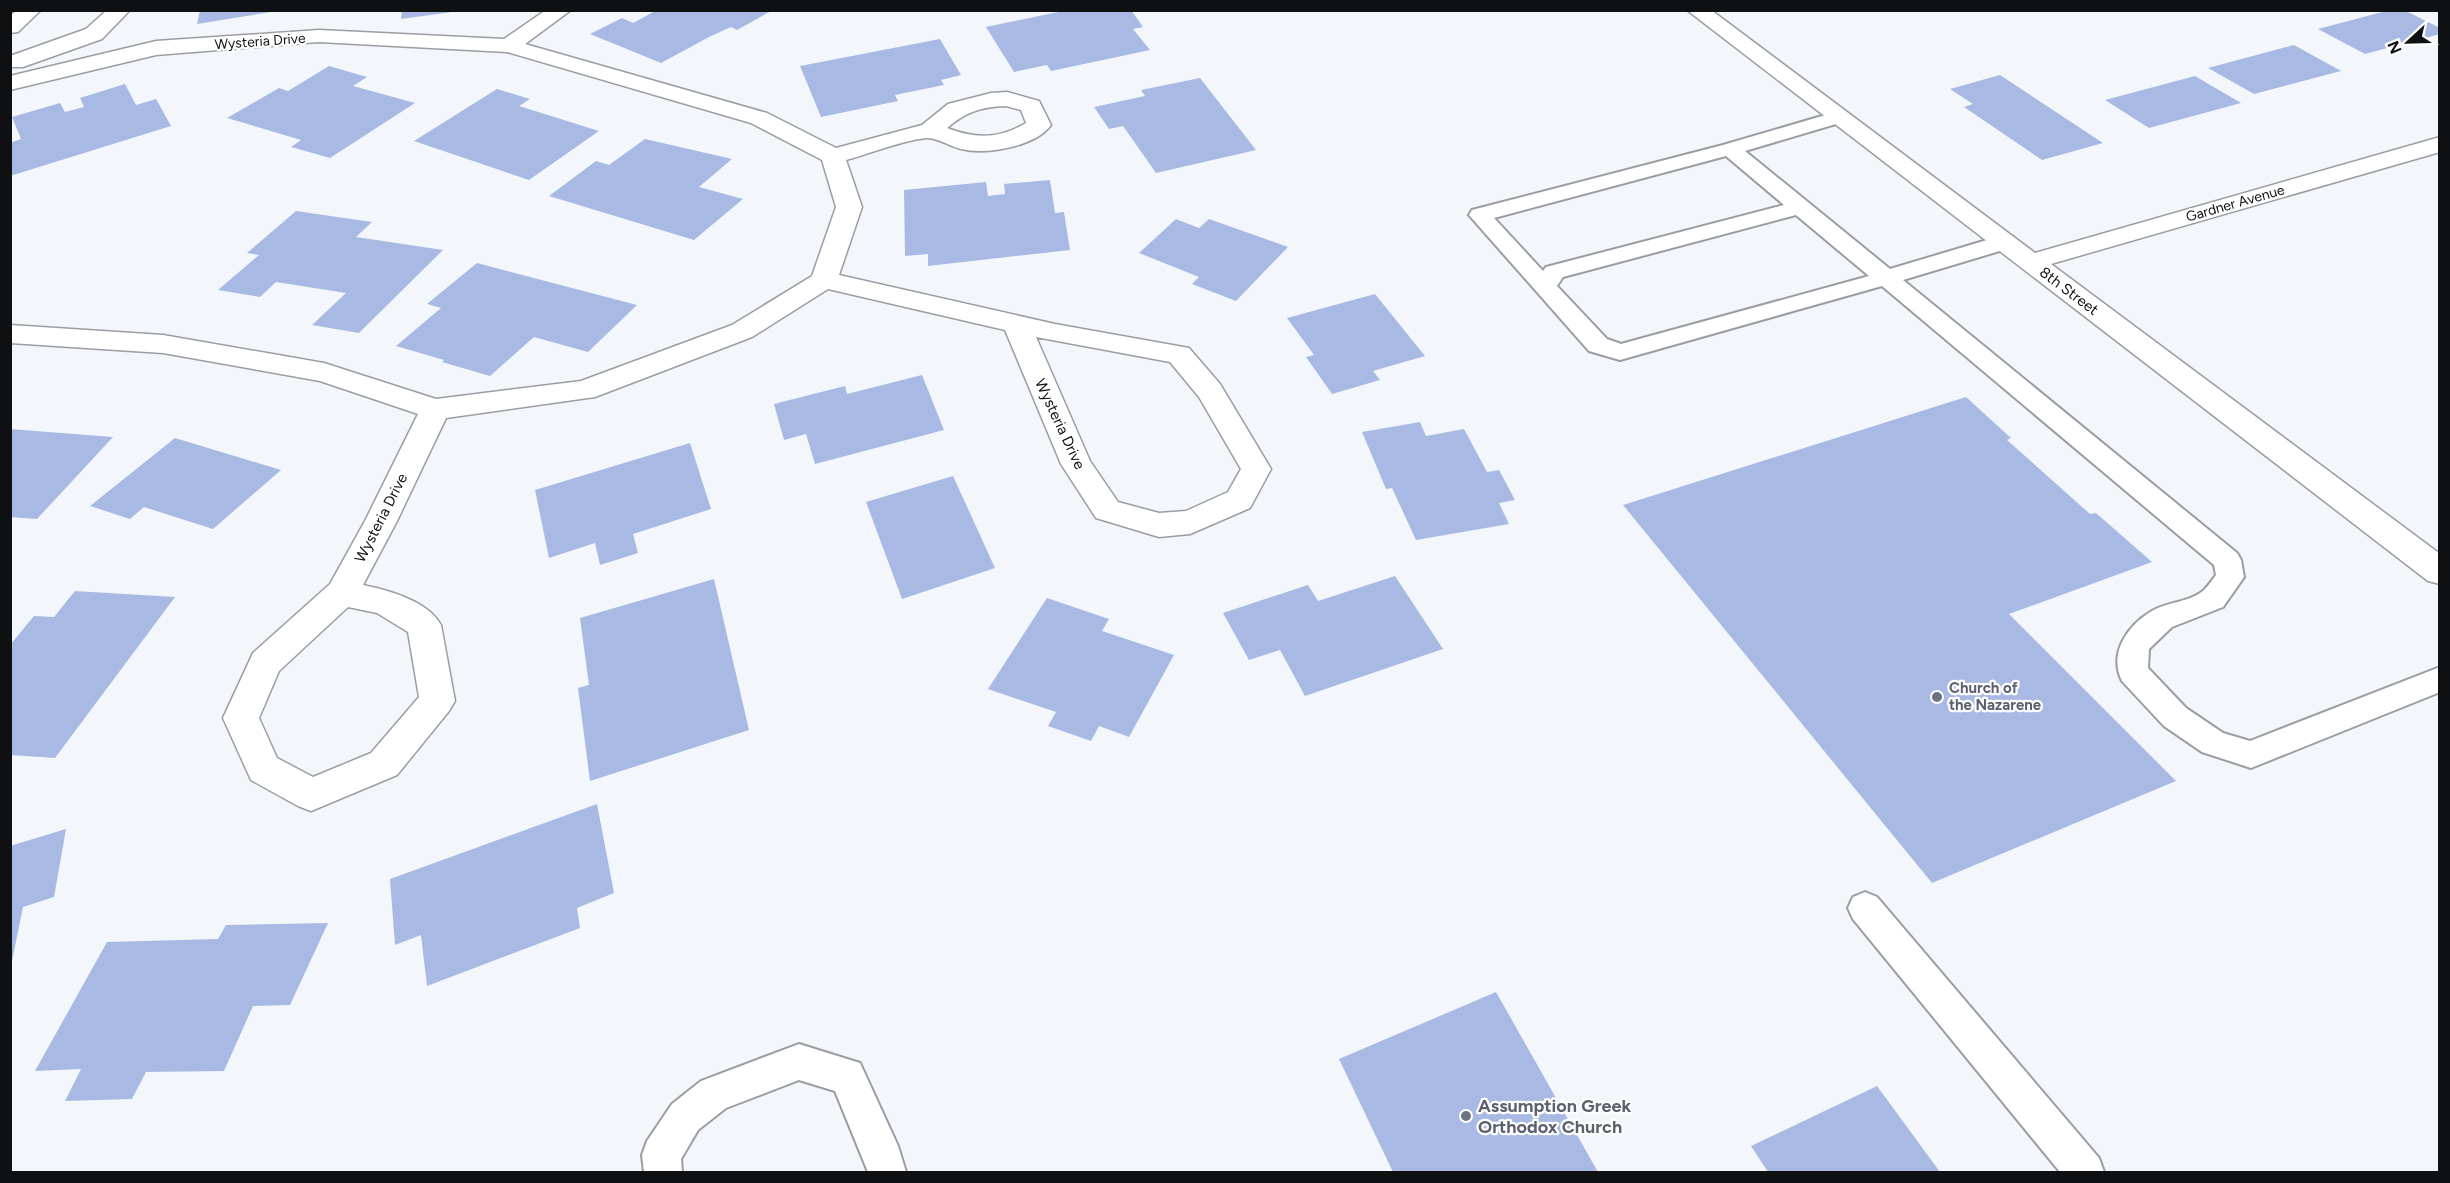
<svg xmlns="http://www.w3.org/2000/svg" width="2450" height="1183" font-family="Figtree,sans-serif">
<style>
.building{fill:#a8bae4}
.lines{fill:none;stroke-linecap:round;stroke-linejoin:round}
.service-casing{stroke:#9b9da2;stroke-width:4}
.minor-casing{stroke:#9b9da2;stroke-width:3}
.service{fill:#fff;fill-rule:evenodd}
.minor{fill:#fff;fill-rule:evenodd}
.worship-dot{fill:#6b7280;stroke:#fff;stroke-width:2}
.labels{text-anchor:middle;stroke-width:4.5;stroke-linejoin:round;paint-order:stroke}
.far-street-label{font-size:14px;fill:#0f1011;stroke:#fff}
.street-label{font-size:15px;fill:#0f1011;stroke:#fff}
.worship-label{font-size:15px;font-weight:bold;fill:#5b616d;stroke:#fff;text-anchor:start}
.near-worship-label{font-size:18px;font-weight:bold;fill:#5b616d;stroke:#fff;text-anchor:start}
</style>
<rect width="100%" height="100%" fill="#f3f6fb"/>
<g class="building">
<path d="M200 10H271V12L197 24Z"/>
<path d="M402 10H452V12L401 19Z"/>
<path d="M657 10 662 12 773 10 737 30 731 27 709 37 661 63 590 34 622 18 633 23Z"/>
<path d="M1068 10H1131L1143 27 1133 29 1150 50 1051 71 1047 65 1014 72 986 27Z"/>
<path d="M2390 10H2404L2440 28V34L2365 54 2318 29Z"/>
<path d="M940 39 961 75 941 80 944 85 895 95 898 101 821 117 800 66Z"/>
<path d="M2294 45 2341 71 2254 94 2208 68Z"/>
<path d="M329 66 367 77 353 86 415 103 330 158 291 147 301 140 227 118 279 88 288 91Z"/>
<path d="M2000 75 2103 143 2042 160 1964 107 1973 104 1950 89Z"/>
<path d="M2195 76 2241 103 2149 128 2105 100Z"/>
<path d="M1200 78 1256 150 1156 173 1123 126 1109 129 1094 107 1145 96 1141 90Z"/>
<path d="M125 84 136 105 156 99 171 126 10 176V143L21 139 12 117 60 103 65 112 84 107 80 98Z"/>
<path d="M497 89 530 99 519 106 599 131 529 180 414 141Z"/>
<path d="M645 139 732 159 699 187 743 199 694 240 549 196 596 161 609 165Z"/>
<path d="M1050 180 1055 213 1064 212 1070 250 928 266V254L905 256 904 190 986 182 988 196 1005 194 1004 184Z"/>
<path d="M296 211 372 222 356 237 443 250 359 333 312 325 346 293 276 282 260 297 218 290 259 255 247 253Z"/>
<path d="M1176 219 1199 228 1209 219 1288 247 1236 301 1192 284 1199 277 1139 253Z"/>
<path d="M477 263 637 305 588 352 534 337 490 376 442 362 444 360 396 346 441 308 427 304Z"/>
<path d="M1375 294 1425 356 1373 371 1380 380 1332 394 1306 357 1314 355 1287 318Z"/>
<path d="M922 375 944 430 815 464 806 434 784 440 774 404 845 386 847 394Z"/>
<path d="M1966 397 2011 438 2007 440 2090 514 2096 513 2152 562 2009 614 2176 781 1932 883 1623 505Z"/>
<path d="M1420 422 1426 436 1464 429 1487 472 1499 470 1515 500 1499 503 1509 524 1416 540 1392 488 1386 489 1362 432Z"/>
<path d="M10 429 113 437 37 519 10 517Z"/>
<path d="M175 438 281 470 213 529 144 507 130 519 90 506Z"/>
<path d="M690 443 711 509 633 534 638 553 600 565 595 543 549 558 535 490Z"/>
<path d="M953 476 995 568 902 599 866 502Z"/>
<path d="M1395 576 1443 649 1305 696 1280 650 1249 660 1223 613 1308 585 1318 601Z"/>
<path d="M714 579 749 730 590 781 578 688 589 685 580 618Z"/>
<path d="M75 591 175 597 55 758 10 755V645L34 616 54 617Z"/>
<path d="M1047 598 1109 619 1102 631 1174 655 1129 737 1099 726 1091 741 1048 726 1056 712 988 689Z"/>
<path d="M597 804 614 893 577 908 580 928 427 986 421 935 395 945 390 879Z"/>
<path d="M66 829 54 897 23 907 10 971V846Z"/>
<path d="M328 923 290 1005 253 1006 224 1071 146 1072 132 1099 65 1101 81 1069 35 1071 107 942 218 939 226 925Z"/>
<path d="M1496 992 1598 1172H1393L1339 1059Z"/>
<path d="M1877 1086 1940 1172H1768L1751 1146Z"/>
</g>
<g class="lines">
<defs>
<g id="service">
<path d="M1839 111 1846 113 1849 117 1846 121 1745 151 1890 269 1997 237 2005 235 2013 237 2016 242 2013 247 1903 280 2237 553 2241 560 2244 577 2223 607 2172 627 2149 649 2148 668 2186 708 2223 733 2250 741 2440 667V692L2251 768 2202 752 2164 726 2122 681C2108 653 2128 625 2152 611 2167 602 2191 602 2204 590 2208 586 2212 580 2216 575L2214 565 1882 286 1620 360 1589 351 1469 215 1472 210 1723 145ZM1726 156 1784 205 1546 267 1543 271 1494 218ZM1796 215 1869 276 1621 344 1607 339 1557 286 1563 277Z"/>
<path d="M1865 892 1877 897 2099 1158 2104 1172H2060L1853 919 1848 908 1853 897Z"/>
<path d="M799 1044 860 1063 898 1146 906 1172H868L835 1091 799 1080 726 1108 698 1130 681 1159 682 1172H644L642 1155 647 1141 672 1104 701 1081Z"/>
</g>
<g id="minor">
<path d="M17 10H41L18 32 10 33V16Z"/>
<path d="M107 10H130L102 39 23 67H10V56L86 29Z"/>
<path d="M546 10H571L525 44 767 113 836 148 922 125 948 104 991 93 1007 92 1039 101 1051 125C1035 147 986 155 961 149 951 147 937 137 926 138 900 141 872 153 846 160L862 207 839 275 1055 324 1189 348 1220 384 1271 469 1250 508 1190 534 1159 537 1096 518 1061 464 1005 330 828 289 752 337 595 397 446 418 397 521 363 585C388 590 428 601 441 625L455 701 449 711 397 775 311 811 298 806 251 780 223 718 253 653 330 584 365 521 418 414 320 381 163 353 10 343V325L163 335 324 363 436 399 581 381 732 325 812 276 836 207 822 160 751 123 507 52 319 42 156 55 10 90V76L156 41 319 30 504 39ZM1006 106 1021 110 1026 123C999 139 976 139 947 128 966 112 980 107 1006 106ZM1036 337 1170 362 1199 397 1241 469 1228 492 1186 511 1159 513 1118 502 1090 461ZM348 607 377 613 408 632 419 697 371 753 313 777 277 758 259 718 279 671Z"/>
<path d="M1687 10H1711L2035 253 2440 137V152L2051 264 2440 554V584L2428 581Z"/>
</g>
</defs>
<use href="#service" class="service-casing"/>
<use href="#minor" class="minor-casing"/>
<use href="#service" class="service"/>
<use href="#minor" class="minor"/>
</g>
<g class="worship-dot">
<circle cx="1937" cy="697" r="6"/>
<circle cx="1466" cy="1116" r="6"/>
</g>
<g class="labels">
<g class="far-street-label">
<text transform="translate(260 41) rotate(-4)" y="5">Wysteria Drive</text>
<text transform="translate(2235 203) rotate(-16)" y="5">Gardner Avenue</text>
</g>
<g class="street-label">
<text transform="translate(2069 291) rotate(37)" y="5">8th Street</text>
<text transform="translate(1060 424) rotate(65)" y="5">Wysteria Drive</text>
<text transform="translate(381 518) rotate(-63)" y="5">Wysteria Drive</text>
</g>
<g class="worship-label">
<text x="1949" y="693">Church of<tspan x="1949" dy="17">the Nazarene</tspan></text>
</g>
<g class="near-worship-label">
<text x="1478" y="1112">Assumption Greek<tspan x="1478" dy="21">Orthodox Church</tspan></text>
</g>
</g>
<rect width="2450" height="1183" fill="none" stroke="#0f1011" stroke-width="24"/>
<g transform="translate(2408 42) rotate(248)" stroke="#ffffff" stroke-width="4.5" paint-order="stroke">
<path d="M0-4.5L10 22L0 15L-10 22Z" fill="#0f1011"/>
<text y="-9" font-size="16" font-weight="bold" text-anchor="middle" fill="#0f1011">N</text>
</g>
</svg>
